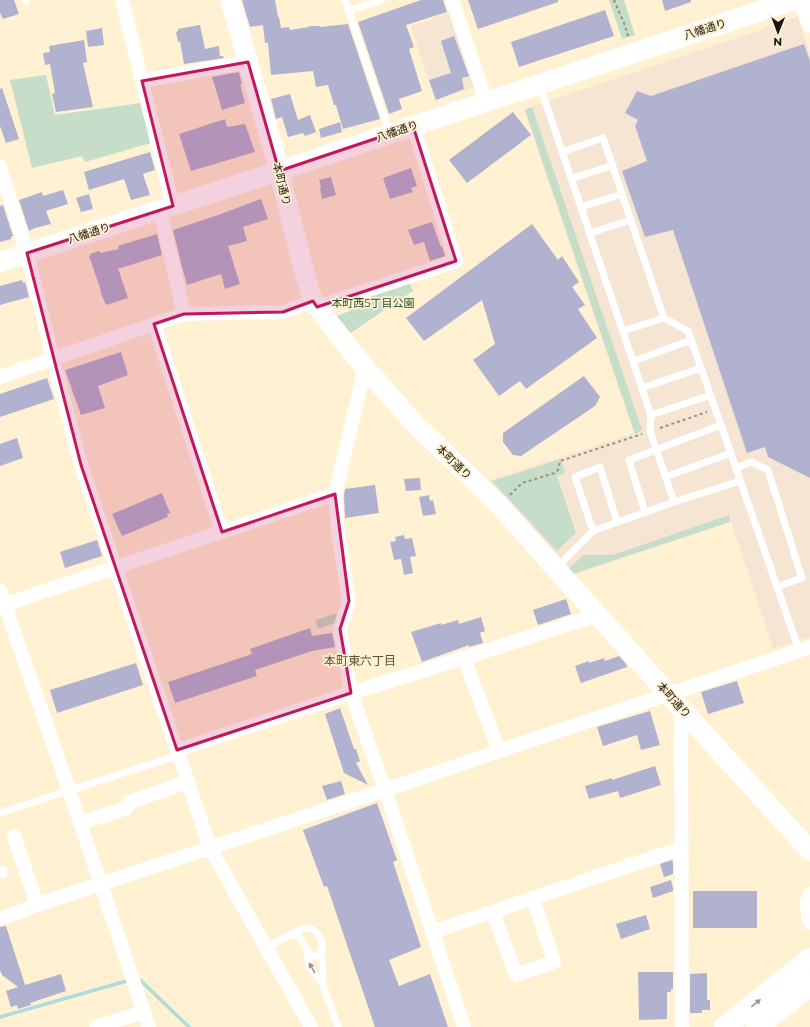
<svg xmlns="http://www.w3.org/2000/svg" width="810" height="1027" font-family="Montserrat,'Noto Sans JP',sans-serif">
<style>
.commercial{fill:#f7e5d4}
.green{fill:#c6ddc9}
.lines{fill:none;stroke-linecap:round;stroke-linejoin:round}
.stream{stroke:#aedbdc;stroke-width:3.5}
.building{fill:#b1b2d0}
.path{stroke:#9b917a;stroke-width:2;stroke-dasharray:3 3;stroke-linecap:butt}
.service{stroke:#fff;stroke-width:7}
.minor{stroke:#fff;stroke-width:14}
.tertiary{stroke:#fff;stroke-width:17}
.secondary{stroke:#fff;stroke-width:20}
.primary{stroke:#fff;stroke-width:22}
.motorway{stroke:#fff;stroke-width:22}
.oneway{fill:#989691}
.marked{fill:#c2185b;fill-opacity:0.2;stroke:#c2185b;stroke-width:3;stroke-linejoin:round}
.labels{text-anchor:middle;stroke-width:3.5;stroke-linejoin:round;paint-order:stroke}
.street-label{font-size:11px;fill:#1a150a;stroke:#fff1d2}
.park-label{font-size:11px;fill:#23522f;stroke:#fff1d2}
.neighbourhood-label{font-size:12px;fill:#5c5036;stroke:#fff1d2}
</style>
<rect width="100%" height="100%" fill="#fff1d2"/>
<g class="commercial">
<path d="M449 13 474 87 435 101 411 26Z"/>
<path d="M798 17 810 54V637L773 649 731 522 572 575 487 481 634 433 524 109Z"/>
</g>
<g class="green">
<path d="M609 0H624L635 35 622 39Z"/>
<path d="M46 75 55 115 141 103 151 143 85 162 82 156 32 168 10 80Z"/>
<path d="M532 107 642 430 635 434 525 110Z"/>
<path d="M408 279 413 291 346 336 332 318 362 306 358 296Z"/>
<path d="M561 459 565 473 557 476 576 533 557 551 492 481Z"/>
<path d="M729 515 730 522 572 574 568 569 584 555H613Z"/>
<path d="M337 613 335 623 318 629 315 620Z"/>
</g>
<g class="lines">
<g class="stream">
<path d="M138 978 189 1027"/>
<path d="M0 1017 130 980"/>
</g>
</g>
<g class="building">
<path d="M0 0H14L19 14 3 19 0 13Z"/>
<path d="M242 0H275L278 17H279L281 28 289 27 290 30 309 27V26H320V27L348 24 380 119 343 129 336 105H334L328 85 316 87 313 71 271 75 268 43H265L263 25 250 27Z"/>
<path d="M421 0H443L447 12 406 25 414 47 409 49 422 91 399 99 402 109 389 114 358 22Z"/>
<path d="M468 0H558V2L478 29Z"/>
<path d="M662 0H691V2L665 11Z"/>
<path d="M605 10 614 36 519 67 511 42Z"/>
<path d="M200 25 205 49 219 46 220 56H223L224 58 184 64 180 41 178 42 176 32 178 31V29Z"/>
<path d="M102 28 104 45 88 47 86 31Z"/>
<path d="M454 36 469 76 462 78 464 89 436 100 429 80 451 73 441 41Z"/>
<path d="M84 40 87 62 83 63 93 107 56 112 52 94 55 93 50 64 45 65 43 53 50 52 49 46Z"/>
<path d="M804 44 810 61V478L768 457 765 447 747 453 673 230 645 237 622 171 647 161 635 126 638 120 625 113 637 91 651 96Z"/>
<path d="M239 72 242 84H240L245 103 222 110 212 77Z"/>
<path d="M2 88 19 139 6 143 0 126V89Z"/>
<path d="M290 94 298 120 310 115 316 132 305 136 303 133 288 137 282 117 276 119 271 99Z"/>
<path d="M513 112 531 135 467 183 449 160Z"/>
<path d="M225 119 227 127 245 124 255 152 191 171 179 134Z"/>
<path d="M340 122 342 132 321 138 319 129Z"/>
<path d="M150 152 155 170 143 174 150 195 131 200 124 179 89 190 84 172Z"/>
<path d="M411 168 417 186 411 188 413 192 390 199 383 178Z"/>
<path d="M331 177 336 195 322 199 320 188 321 187 319 180Z"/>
<path d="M63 190 68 204 46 211 51 224 35 228 29 231 19 200 42 192 43 196Z"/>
<path d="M89 194 93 209 81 212 76 198Z"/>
<path d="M261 199 268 219 243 227 247 241 228 246 240 284 225 289 221 274 187 285 182 267 173 230 218 215Z"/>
<path d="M3 205 13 236 11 237V239L0 242V206Z"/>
<path d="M432 222 441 247 442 246 445 256 430 261 424 242 414 245 408 230Z"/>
<path d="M532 224 558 260 562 256 579 282 572 287 585 305 578 309 597 338 526 389 520 381 499 396 473 360 495 344 482 300 424 341 406 318Z"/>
<path d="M157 234 162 255 121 268H118L128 298 106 305 100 291H101L89 256 91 255 90 254 99 251 100 253 119 249 118 246Z"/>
<path d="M22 280 23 283 25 282 29 297 0 305V286Z"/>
<path d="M121 352 128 375 98 386 105 408 81 415 65 370Z"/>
<path d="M584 376 600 397 595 406 521 456 513 455 503 442V433Z"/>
<path d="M47 378 54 399 0 417V394Z"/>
<path d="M17 438 23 458 0 466V444Z"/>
<path d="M420 478 421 490 406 491 404 479Z"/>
<path d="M375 485 379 513 345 518 344 495 345 489Z"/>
<path d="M162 493 170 513 167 514 168 517 122 536 112 514Z"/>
<path d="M429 495 430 501 433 500 436 514 423 516 419 497Z"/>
<path d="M404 535 405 539 412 538 416 556 410 557 413 573 404 575 401 559 394 560 390 542 396 541 395 537Z"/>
<path d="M97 540 102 556 65 568 60 552Z"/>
<path d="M566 599 571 614 538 625 533 610Z"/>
<path d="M481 617 485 631 480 633 483 643 469 647V645L422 662 411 632 441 623V625L458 620 459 624Z"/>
<path d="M310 628 312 636 332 633 335 647 312 651 255 670 257 676 175 703 168 682 252 654 250 649Z"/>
<path d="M619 656 626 664 627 667 581 683 575 666 589 661V663L604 658 605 661Z"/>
<path d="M136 663 143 685 57 713 50 690Z"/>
<path d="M737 681 744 703 708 714 701 692Z"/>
<path d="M340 708 354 749H356L360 761 356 763 368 785 344 773 325 714Z"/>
<path d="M650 711 660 745 641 750 637 735 603 746 597 727Z"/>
<path d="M655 766 661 785 620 798 618 791 589 799 585 786 612 778V780Z"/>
<path d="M341 781 345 794 327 800 322 786Z"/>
<path d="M377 803 397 860 393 862 421 947 389 960 399 986 430 974 448 1027H375L327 886 324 887 303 830Z"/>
<path d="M672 860 673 863V874L664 877 660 864Z"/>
<path d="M671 880 673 888V891L653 898 650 887Z"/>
<rect x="693" y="891" width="64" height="37"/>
<path d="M646 915 650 929 621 939 616 924Z"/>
<path d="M6 926 25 985 61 974 66 991 30 1003 31 1005 18 1009 17 1005 11 1007 6 991 18 987 2 975 0 970V927Z"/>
<path d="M638 972H673V989H671V992H667V1019L639 1020Z"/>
<path d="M707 973V1000H710V1010H702V1013H690V974Z"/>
</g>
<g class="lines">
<g class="path">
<path d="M614 0 624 23 629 39"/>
<path d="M660 428 707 412"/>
<path d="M510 495 522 483 555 473 558 470 560 461 642 434"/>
</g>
<g class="service">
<path d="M25 0 26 1"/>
<path d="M345 0 390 133"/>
<path d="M348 11 382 0"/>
<path d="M540 86 651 415 650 431 674 502 593 531 557 567"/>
<path d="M562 152 603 138 664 318"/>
<path d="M571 179 613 165"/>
<path d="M581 207 622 194"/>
<path d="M590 233 631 220"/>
<path d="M623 331 664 318 688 331 721 425"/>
<path d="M633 361 692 340"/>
<path d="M642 388 701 368"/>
<path d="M651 415 711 395"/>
<path d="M736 468 751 462 768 470 802 578 777 587"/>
<path d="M665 477 731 453"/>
<path d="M674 502 740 481"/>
<path d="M645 512 629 460 721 425 799 650"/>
<path d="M593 531 575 477 600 467 617 522"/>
<path d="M0 813 179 755"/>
<path d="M266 948C274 944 300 928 306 928 314 927 320 936 322 942 323 948 322 952 317 956H311L299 937 292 934"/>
<path d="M307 951 309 966 322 983 338 1027"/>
<path d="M321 952 323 973 322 983"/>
</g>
<g class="minor">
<path d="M122 0 173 206"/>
<path d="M452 0 486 101"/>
<path d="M142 81 248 62"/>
<path d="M0 167 27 253 55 367 81 465 210 848 311 1027"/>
<path d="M160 210 184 314"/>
<path d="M317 307 456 261 413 126"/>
<path d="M154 324 222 532"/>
<path d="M365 368 335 494 338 531 349 601 340 629 351 693 385 790 464 1027"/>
<path d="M0 377 184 314 283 312 313 301"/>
<path d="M0 591 69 790 149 1027"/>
<path d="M0 606 335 494"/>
<path d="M464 658 597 615"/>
<path d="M681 708 682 1027"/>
<path d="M177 750 351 693 464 658 499 751"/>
<path d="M129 802 188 782"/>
<path d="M80 823 127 808"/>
<path d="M14 836 37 905"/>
<path d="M0 872H1"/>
<path d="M810 894C804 902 808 913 810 923"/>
<path d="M493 912 516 975 554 962 533 898"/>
<path d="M0 919 37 905 385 790 499 751 810 647"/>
<path d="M432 932 682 848"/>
<path d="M96 1027 144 1012"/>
</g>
<path class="tertiary" d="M802 0 810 24"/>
<g class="secondary">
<path d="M230 0 275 155 306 279 313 301 317 307 365 368 416 425 499 505 661 686 810 851"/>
<path d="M0 262 279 171 413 126 794 0"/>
</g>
<path class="primary" d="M725 1027 810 959"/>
<path class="motorway" d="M757 1027 810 985"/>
</g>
<defs><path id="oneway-solid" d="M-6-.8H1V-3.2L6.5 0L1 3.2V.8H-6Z"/></defs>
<g class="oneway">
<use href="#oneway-solid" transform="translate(312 968) rotate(-120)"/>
<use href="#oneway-solid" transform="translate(756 1003) rotate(-39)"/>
</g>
<path class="marked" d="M248 62 279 171 413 126 456 261 317 307 313 301 283 312 184 314 154 324 222 532 335 494 349 601 340 629 351 693 177 750 81 465 27 253 173 206 142 81Z"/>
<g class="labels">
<g class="street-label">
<text transform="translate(705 29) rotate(-18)" y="4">八幡通り</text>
<text transform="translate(397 131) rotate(-19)" y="4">八幡通り</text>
<text transform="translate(282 184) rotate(76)" y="4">本町通り</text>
<text transform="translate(89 233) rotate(-18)" y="4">八幡通り</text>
<text transform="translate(454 462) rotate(44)" y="4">本町通り</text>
<text transform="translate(674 700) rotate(48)" y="4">本町通り</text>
</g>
<g class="park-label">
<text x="373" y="307">本町西5丁目公園</text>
</g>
<g class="neighbourhood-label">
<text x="360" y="665">本町東六丁目</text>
</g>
</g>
<g transform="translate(778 32) rotate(181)" stroke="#fff1d2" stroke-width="3" paint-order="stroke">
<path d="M0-3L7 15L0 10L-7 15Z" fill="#1a150a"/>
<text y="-6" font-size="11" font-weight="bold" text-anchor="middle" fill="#1a150a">N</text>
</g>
</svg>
